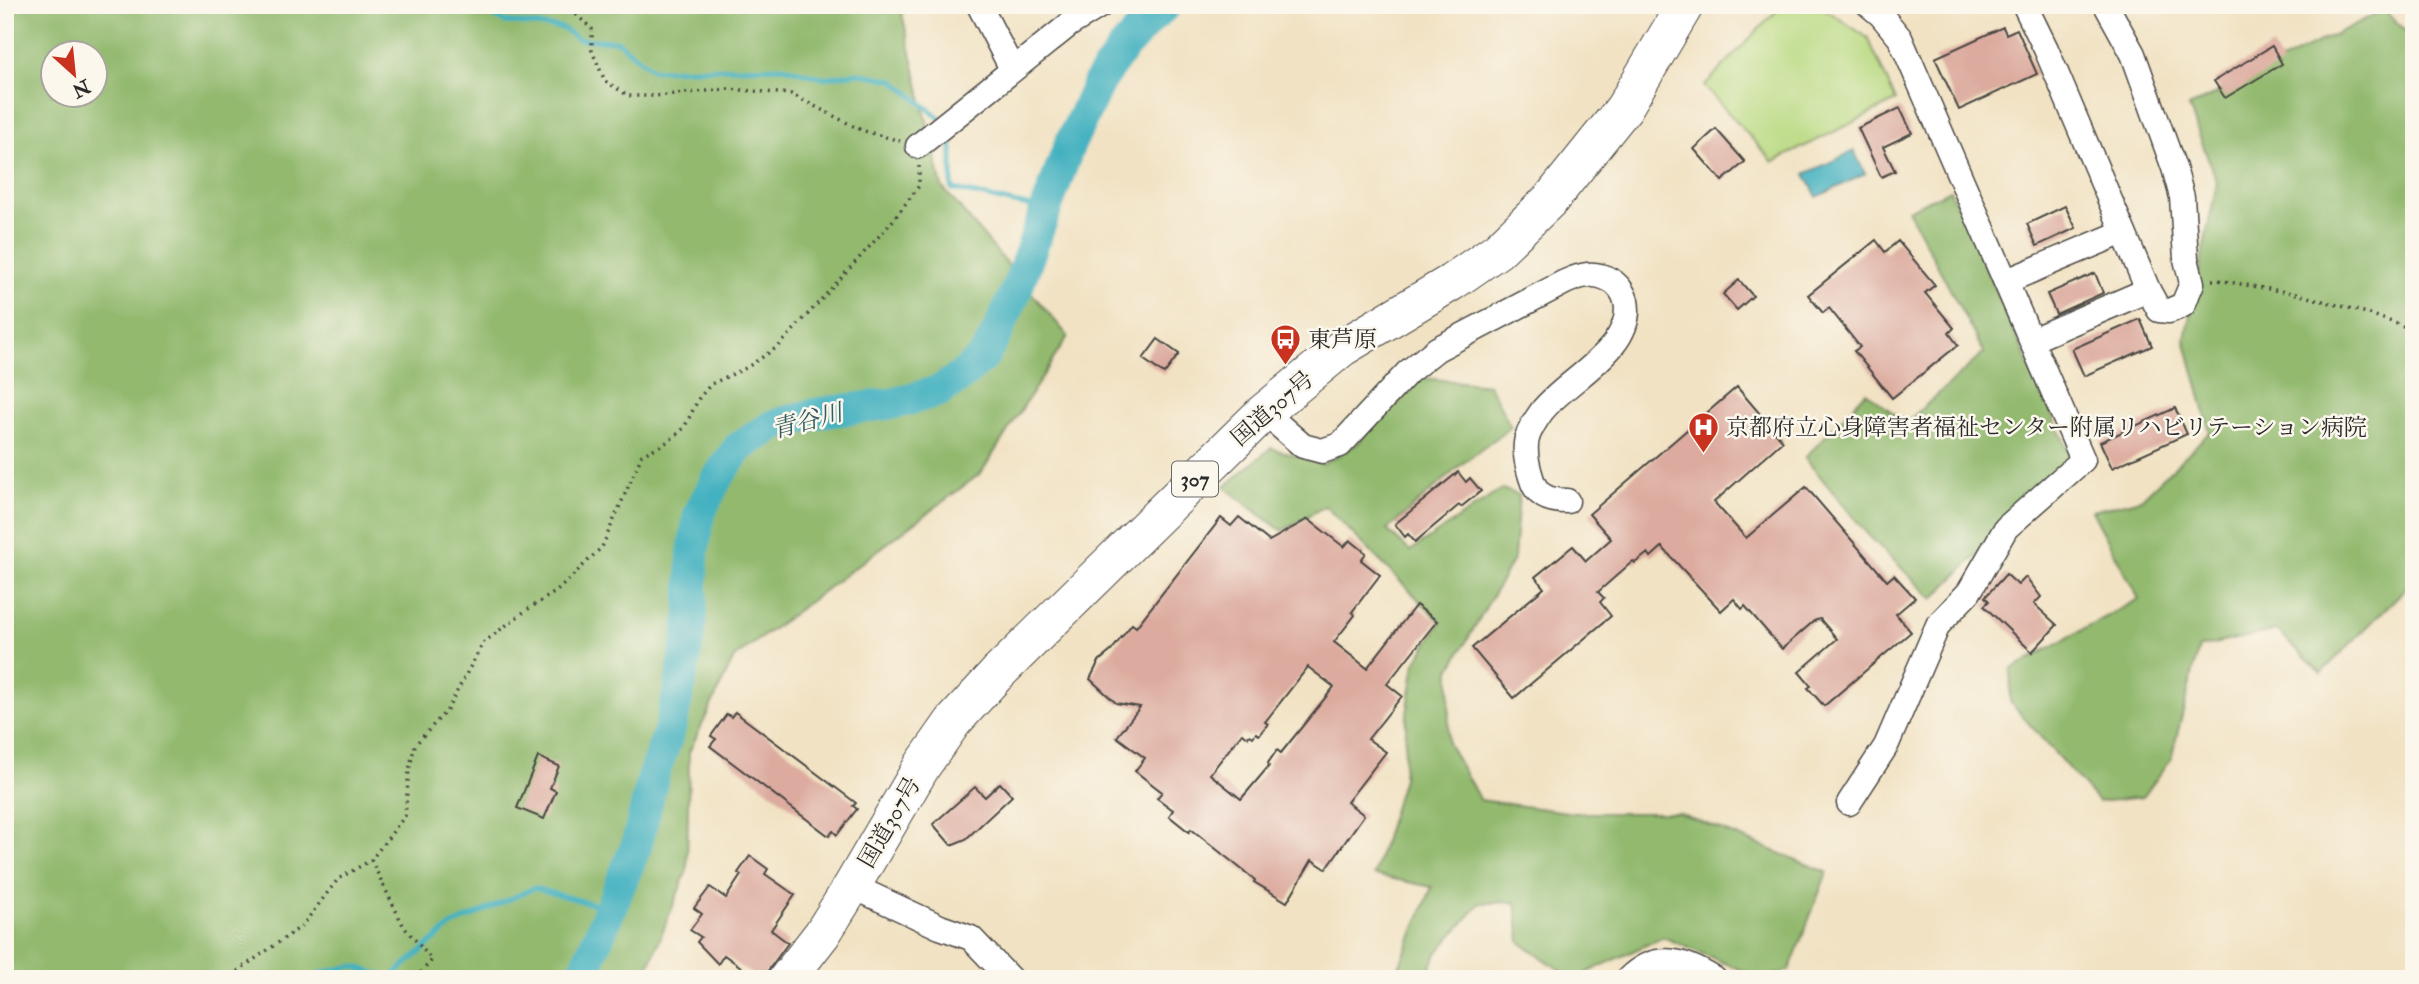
<svg xmlns="http://www.w3.org/2000/svg" width="2419" height="984" font-family="'IM FELL Double Pica','Noto Serif JP',serif">
<style>
.green{fill:#b8d980;stroke:#728256;stroke-width:2}
.forest{fill:#92b96e;stroke:#5e724c;stroke-width:2;fill-rule:evenodd}
.water{fill:#43b1c0;stroke:#376e76;stroke-width:2}
.lines{fill:none;stroke-linecap:round;stroke-linejoin:round}
.stream{stroke:#43b1c0;stroke-width:5}
.river{stroke:#43b1c0;stroke-width:32}
.building{fill:#dcaa9e;fill-rule:evenodd}
.minor-casing{stroke:#494642;stroke-width:27}
.highway-casing{stroke:#494642;stroke-width:39}
.path{stroke:#494642;stroke-width:3.5;stroke-dasharray:2 5;stroke-linecap:butt}
.minor{stroke:#fff;stroke-width:24}
.highway{stroke:#fff;stroke-width:37}
.labels{text-anchor:middle;stroke-width:5;stroke-linejoin:round;paint-order:stroke}
.shield{fill:#fbf7ec;stroke:#696865;stroke-width:2}
.shield-label{font-size:21px;font-weight:bold;fill:#2b2b2b}
.poi-label{font-size:23px;fill:#2b2b2b;stroke:#fbf7ec;text-anchor:start}
.street-label{font-size:23px;fill:#2b2b2b;stroke:#fbf7ec}
.water-label{font-size:24px;font-style:italic;fill:#335a5f;stroke:#fbf7ec}
</style>
<rect width="100%" height="100%" fill="#fbf7ec"/>
<filter id="ink" filterUnits="userSpaceOnUse"><feTurbulence type="fractalNoise" baseFrequency=".0143" numOctaves="2"/><feDisplacementMap in="SourceGraphic" scale="14" xChannelSelector="R" yChannelSelector="G"/><feConvolveMatrix kernelMatrix="1 2 1 2 8 2 1 2 1" color-interpolation-filters="sRGB"/></filter>
<filter id="wash" filterUnits="userSpaceOnUse"><feTurbulence type="fractalNoise" baseFrequency=".00686" numOctaves="4" result="noise"/><feDisplacementMap in="SourceGraphic" scale="28" xChannelSelector="R" yChannelSelector="G"/><feGaussianBlur stdDeviation="1.57" result="paint"/><feColorMatrix in="noise" values="0 0 0 0 0 0 0 0 0 0 0 0 0 0 0 0 0 1.4 0 .05"/><feComposite in="paint" operator="in"/></filter>
<g filter="url(#wash)">
<rect width="100%" height="100%" fill="#f1e2c3"/>
<path class="green" d="M1782 5H1819L1868 38 1896 101 1773 162 1704 86Z"/>
<g class="forest">
<path d="M5 5H900L942 187 1068 336 981 473 734 658 689 752 687 870 644 979H5ZM52 52H94V94H52Z"/>
<path d="M2384 10 2414 39V580L2321 673 2277 630 2199 647 2171 759 2143 797 2098 802 2010 702 2011 669 2139 599 2092 511 2141 499 2210 432 2185 339 2217 183 2189 107Z"/>
<path d="M1950 190 2072 459 1933 599 1869 536 1805 458 1866 392 1906 423 1984 353 1908 210Z"/>
<path d="M1423 378 1489 385 1511 427 1462 464 1387 530 1410 551 1502 489 1519 495 1514 558 1450 670 1448 743 1480 800 1574 813H1679L1827 872 1789 971 1760 978 1663 937 1573 979 1520 942 1516 902 1480 903 1436 954 1426 979H1394L1432 887 1374 875 1403 778 1407 714 1415 663 1441 622 1325 506 1282 531 1224 487 1271 448 1322 464 1356 445Z"/>
</g>
<path class="water" d="M1854 151 1865 174 1817 197 1805 174Z"/>
<g class="lines">
<g class="stream">
<path d="M471 5 505 22 562 28 578 39 617 41 653 70 784 67 823 78 857 73 893 80 941 119"/>
<path d="M952 131V189L1045 210"/>
<path d="M316 979 320 973 353 966 390 978 451 926 534 888 611 909"/>
</g>
<path class="river" d="M581 979 637 844 654 773 670 729 681 681 691 619 693 553 699 514 716 480 738 448 774 425 819 413 896 403 939 391 959 378 984 356 998 331 1016 291 1069 146 1100 80 1125 46 1151 18 1166 5"/>
</g>
<g id="blocks">
<g class="building">
<path d="M2003 27 2006 34 2017 29 2037 74 1959 110 1935 58Z"/>
<path d="M2272 46 2282 64 2225 98 2214 81Z"/>
<path d="M1900 108 1912 133 1883 147 1895 171 1881 177 1858 128Z"/>
<path d="M1716 129 1745 162 1722 181 1694 149Z"/>
<path d="M2065 206 2076 228 2037 246 2027 224Z"/>
<path d="M1876 240 1885 252 1898 241 1935 285 1925 293 1954 328 1949 333 1958 345 1892 398 1854 351 1860 347 1829 308 1823 313 1808 295Z"/>
<path d="M2095 273 2103 293 2056 314 2047 294Z"/>
<path d="M1739 280 1753 296 1737 310 1723 294Z"/>
<path d="M2140 319 2152 346 2084 376 2072 349Z"/>
<path d="M1158 339 1179 354 1164 374 1143 359Z"/>
<path d="M1737 387 1783 441 1714 502 1746 538 1806 487 1887 581 1894 575 1915 598 1896 614 1911 632 1824 706 1808 688 1811 686 1799 672 1837 639 1820 619 1814 621 1782 649 1745 606 1742 609 1734 599 1721 611 1662 547 1651 557 1648 553 1635 563 1633 561 1598 592 1604 598 1600 602 1611 616 1514 698 1472 648 1544 588 1535 577 1573 546 1586 561 1611 539 1589 514Z"/>
<path d="M2175 408 2187 434 2112 468 2100 442Z"/>
<path d="M1458 472 1466 482 1470 478 1481 491 1461 507 1459 505 1415 542 1408 534 1405 537 1395 524Z"/>
<path d="M1239 517 1269 541 1308 519 1344 547 1350 540 1366 553 1361 560 1380 575 1352 612 1355 615 1334 642 1367 668 1416 605 1437 621 1387 684 1402 696 1368 739 1386 752 1347 802 1364 815 1326 869 1312 860 1287 902 1254 882 1255 880 1191 829 1189 832 1169 816 1173 810 1157 798 1162 792 1135 771 1145 758 1117 737 1140 707 1116 703 1090 679 1099 661 1111 651 1132 624 1136 627 1221 518 1231 526ZM1308 667 1334 687 1281 753 1277 750 1268 763 1269 766 1241 799 1210 774 1242 733 1248 737 1250 735 1253 737 1256 733 1259 735 1268 724 1265 722Z"/>
<path d="M2006 574 2018 585 2026 577 2041 597 2034 604 2057 625 2032 652 1984 606 1989 601 1985 597Z"/>
<path d="M735 712 856 803 853 806 857 809 837 835 833 831 829 836 710 746 716 739 711 736 727 714 731 717Z"/>
<path d="M538 757 559 766 550 788 556 791 544 819 517 808Z"/>
<path d="M1000 783 1012 796 966 839 951 845 933 824 975 787 985 797Z"/>
<path d="M750 856 768 869 765 874 795 895 771 930 788 943 762 979H758L724 955 718 964 697 942 701 937 690 930 702 914 694 908 710 887 726 898 741 875 738 873Z"/>
</g>
</g>
</g>
<g filter="url(#ink)">
<use href="#blocks" fill-opacity="0" stroke="#494642" stroke-width="2"/>
<g class="lines">
<defs>
<g id="minor">
<path d="M979 5 1012 69"/>
<path d="M2031 5 2026 8 2046 49 2148 290 2159 310 2169 311 2183 305 2192 283 2186 259 2182 197 2174 168 2133 54 2106 5"/>
<path d="M918 146 1070 24 1101 5"/>
<path d="M2007 281 2123 232"/>
<path d="M2032 340 2148 290"/>
<path d="M1264 412 1303 446 1322 451 1340 445 1408 372 1437 349 1565 282C1581 275 1594 271 1610 280 1618 284 1624 293 1626 301 1636 348 1567 379 1542 411 1537 418 1531 427 1528 435 1523 448 1527 464 1531 477 1536 496 1548 501 1567 501"/>
<path d="M1849 803 1886 746 1938 625 1969 592 2006 528 2083 460 1900 38 1881 15 1869 5"/>
<path d="M852 886 940 927 971 938 1010 979"/>
<path d="M1628 979C1656 951 1684 960 1714 979"/>
</g>
<path id="highway" d="M787 979 822 934 852 886 922 766 953 722 997 674 1264 412 1342 348 1452 282 1498 250 1551 199 1624 108 1685 5"/>
</defs>
<use href="#minor" class="minor-casing"/>
<use href="#highway" class="highway-casing"/>
<g class="path">
<path d="M550 5 572 11 592 29V51L605 81 629 96H654L728 89 791 94 861 130 900 141"/>
<path d="M2212 280H2218L2297 294 2367 313 2414 330"/>
<path d="M371 860 404 927 432 960 415 979"/>
<path d="M226 979 302 926 338 879 371 860 405 816 409 770 415 745 447 710 483 643 525 611 557 591 602 547 642 455 669 441 684 428 699 398 711 384 746 368 779 346 891 223 919 186V166"/>
</g>
<use href="#minor" class="minor"/>
<use href="#highway" class="highway"/>
</g>
</g>
<defs>
<symbol id="bus-pin" viewBox="-11 -11 22 30"><path d="M0 17L-7.5 6A9.5 9.5 0 1 1 7.5 6Z" fill="#c8321e" stroke="#fbf7ec"/><path d="M-5-6H5V4H4V6H2V4H-2V6H-4V4H-5ZM-3.5-4V0h7V-4ZM-3.5 1.2v1.5H-2V1.2ZM2 1.2v1.5H3.5V1.2Z" fill="#fff"/></symbol>
<symbol id="hospital-pin" viewBox="-11 -11 22 30"><path d="M0 17L-7.5 6A9.5 9.5 0 1 1 7.5 6Z" fill="#c8321e" stroke="#fbf7ec"/><path d="M-5-5h3v3.5h4V-5h3V5h-3V1.5h-4V5h-3Z" fill="#fff"/></symbol>
</defs>
<g fill-rule="evenodd">
<use href="#bus-pin" x="1268" y="322" width="35" height="47"/>
<use href="#hospital-pin" x="1686" y="410" width="35" height="47"/>
</g>
<g class="labels">
<rect class="shield" x="1172" y="461.5" width="46" height="35" rx="5"/>
<g class="shield-label">
<text x="1195" y="486">307</text>
</g>
<g class="poi-label">
<text x="1308" y="347">東芦原</text>
<text x="1726" y="435">京都府立心身障害者福祉センター附属リハビリテーション病院</text>
</g>
<g class="street-label">
<text transform="translate(1272 408) rotate(-41)" y="8">国道307号</text>
<text transform="translate(889 822) rotate(-60)" y="8">国道307号</text>
</g>
<g class="water-label">
<text transform="translate(807 421) rotate(-15)" y="8">青谷川</text>
</g>
</g>
<rect width="2419" height="984" fill="none" stroke="#fbf7ec" stroke-width="28"/>
<g transform="translate(74 74) rotate(153)"><circle r="33" fill="#fbf7ec" stroke="#a8a59f" stroke-width="2"/>
<path d="M0-5L12 26L0 18L-12 26Z" fill="#c8321e"/>
<text y="-10" font-size="19" font-weight="bold" text-anchor="middle" fill="#2b2b2b">N</text>
</g>
</svg>
